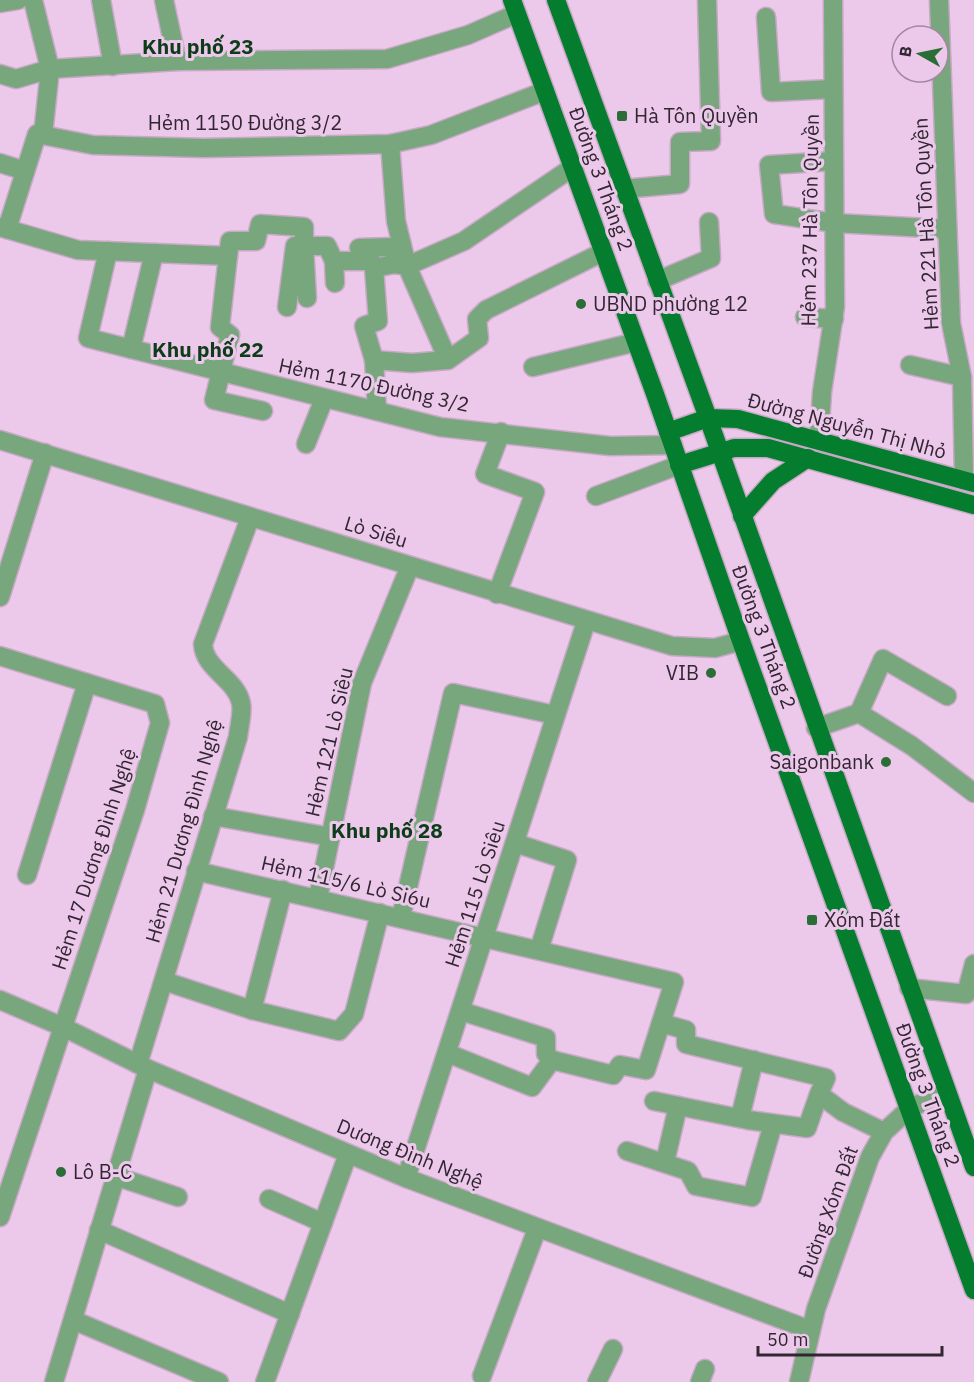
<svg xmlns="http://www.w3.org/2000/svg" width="974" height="1382" font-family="'IBM Plex Sans',sans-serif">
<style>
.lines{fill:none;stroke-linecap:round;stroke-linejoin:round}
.minor-casing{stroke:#c7a8c5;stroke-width:21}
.major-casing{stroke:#c7a8c5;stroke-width:21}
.minor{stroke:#78a77e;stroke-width:18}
.major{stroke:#057d2e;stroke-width:18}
.poi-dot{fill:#2b6d37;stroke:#ecc9ea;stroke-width:2}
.labels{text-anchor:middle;stroke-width:6;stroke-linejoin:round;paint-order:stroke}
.poi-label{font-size:20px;fill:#332633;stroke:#ecc9ea;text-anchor:start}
.street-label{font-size:20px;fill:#332633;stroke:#ecc9ea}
.neighbourhood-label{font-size:21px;font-weight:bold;fill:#0d3c18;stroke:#ecc9ea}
</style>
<rect width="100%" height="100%" fill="#ecc9ea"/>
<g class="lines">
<defs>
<g id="minor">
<path d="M33 0 50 69 43 135"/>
<path d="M101 0 113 66"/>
<path d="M164 0 177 61"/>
<path d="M939 0 951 323 962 377 964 480"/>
<path d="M0 3 18 0"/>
<path d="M766 17 771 92 833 89"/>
<path d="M0 74 16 79 50 69 177 61 387 59 468 35 516 14"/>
<path d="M390 144 396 221 407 266 448 360"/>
<path d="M834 161 769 165 774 214 834 223 947 229"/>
<path d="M0 163 25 171"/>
<path d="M623 189 680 184V142L711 141 707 0"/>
<path d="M0 227 78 250 228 256 230 241H256L260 224 304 227V246H327L334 261H371L374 268 395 264 407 266 464 241 573 167"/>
<path d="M7 229 37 134 93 145 204 148 390 144 431 135 545 91"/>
<path d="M359 248 394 247 395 264"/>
<path d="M108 251 88 338 440 427 610 446 673 445"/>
<path d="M228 256 220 327 230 335 214 400 263 411"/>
<path d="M334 261 335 283"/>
<path d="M657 281 711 258 709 222"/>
<path d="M287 307 295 246H304L307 298"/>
<path d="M805 317 834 319"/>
<path d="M131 349 154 253"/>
<path d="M374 360 364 326 378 321 374 268"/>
<path d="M910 365 962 377"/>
<path d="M533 367 636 342"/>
<path d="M377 411 374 360 412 363 448 360 479 338 477 319 486 310 603 252"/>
<path d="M819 439 822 392 835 307 833 0"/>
<path d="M0 440 672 646 715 648 741 641"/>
<path d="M306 444 324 399"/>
<path d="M596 496 679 465"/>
<path d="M497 594 535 492 485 474 501 432"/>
<path d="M0 597 45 453"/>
<path d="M0 656 155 704 160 723 135 810 0 1217"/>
<path d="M859 713 883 659 947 696"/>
<path d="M816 728 859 713 912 746 974 793"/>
<path d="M213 816 331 837"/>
<path d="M515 843 567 860 539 950"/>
<path d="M196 871 674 982 646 1070 620 1065 613 1075 552 1060 532 1087 447 1053"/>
<path d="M27 875 87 683"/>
<path d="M318 898 362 683 410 566"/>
<path d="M401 917 453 693 555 715"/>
<path d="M164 981 252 1010 339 1031 354 1014 380 913"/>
<path d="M909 988 966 994 974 964"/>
<path d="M0 1000 63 1027 148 1069 406 1178 810 1330"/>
<path d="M252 1010 283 890"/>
<path d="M461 1011 546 1038V1054L552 1060"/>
<path d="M661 1023 686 1030V1044L826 1078 819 1094 843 1112 884 1132"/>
<path d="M138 1064 238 737C239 727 243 713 241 703 236 679 204 669 203 644L250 518"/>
<path d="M654 1101 748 1120 807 1128 819 1094"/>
<path d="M740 1118 754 1060"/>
<path d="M627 1151 688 1171 696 1186 752 1197 773 1124"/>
<path d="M665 1162 678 1106"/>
<path d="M115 1176 178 1197"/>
<path d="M406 1178 586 622"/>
<path d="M269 1199 323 1223"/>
<path d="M99 1230 290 1314"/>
<path d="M73 1320 219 1382"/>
<path d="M482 1376 537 1229"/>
<path d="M54 1382 148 1069"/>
<path d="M265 1382 348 1154"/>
<path d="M597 1382 613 1349"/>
<path d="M700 1382 705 1369"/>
<path d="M799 1382 816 1309 870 1157 884 1132 909 1109 946 1091"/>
</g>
<g id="major">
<path d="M512 0 655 394 741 641 974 1290"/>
<path d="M556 0 708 418 974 1167"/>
<path d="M668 432 708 418 738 419 974 483"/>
<path d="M679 465 734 448H768L974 505"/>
<path d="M742 516 773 481 808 458"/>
</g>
</defs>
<use href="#minor" class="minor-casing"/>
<use href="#major" class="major-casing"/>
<use href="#minor" class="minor"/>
<use href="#major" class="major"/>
</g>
<g class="poi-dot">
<rect x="616" y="110" width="12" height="12" rx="3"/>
<circle cx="581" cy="304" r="6"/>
<circle cx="711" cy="673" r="6"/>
<circle cx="886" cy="762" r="6"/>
<rect x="806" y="914" width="12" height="12" rx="3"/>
<circle cx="61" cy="1172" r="6"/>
</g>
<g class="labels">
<g class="poi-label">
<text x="634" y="123">Hà Tôn Quyền</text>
<text x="593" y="311">UBND phường 12</text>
<text x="699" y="680" text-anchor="end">VIB</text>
<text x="874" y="769" text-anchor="end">Saigonbank</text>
<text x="824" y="927">Xóm Đất</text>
<text x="73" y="1179">Lô B-C</text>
</g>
<g class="street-label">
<text x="245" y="130">Hẻm 1150 Đường 3/2</text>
<text transform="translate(601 179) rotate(70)" y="7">Đường 3 Tháng 2</text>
<text transform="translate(810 220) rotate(-89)" y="7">Hẻm 237 Hà Tôn Quyền</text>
<text transform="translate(926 224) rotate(-93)" y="7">Hẻm 221 Hà Tôn Quyền</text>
<text transform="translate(374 385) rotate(12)" y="7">Hẻm 1170 Đường 3/2</text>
<text transform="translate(847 426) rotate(15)" y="7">Đường Nguyễn Thị Nhỏ</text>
<text transform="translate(376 532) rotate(17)" y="7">Lò Siêu</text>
<text transform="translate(764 637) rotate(70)" y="7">Đường 3 Tháng 2</text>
<text transform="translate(329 742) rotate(-77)" y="7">Hẻm 121 Lò Siêu</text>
<text transform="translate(184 831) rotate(-74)" y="7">Hẻm 21 Dương Đình Nghệ</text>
<text transform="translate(94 859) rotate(-72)" y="7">Hẻm 17 Dương Đình Nghệ</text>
<text transform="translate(346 882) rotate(13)" y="7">Hẻm 115/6 Lò Si6u</text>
<text transform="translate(475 894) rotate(-72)" y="7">Hẻm 115 Lò Siêu</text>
<text transform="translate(928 1095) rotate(70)" y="7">Đường 3 Tháng 2</text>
<text transform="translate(410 1154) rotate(22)" y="7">Dương Đình Nghệ</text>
<text transform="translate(828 1212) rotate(-70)" y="7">Đường Xóm Đất</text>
</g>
<g class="neighbourhood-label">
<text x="198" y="54">Khu phố 23</text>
<text x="208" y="357">Khu phố 22</text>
<text x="387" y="838">Khu phố 28</text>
</g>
</g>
<g transform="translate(920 54) rotate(279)"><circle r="28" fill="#ecc9ea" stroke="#a288a1" stroke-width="1.5"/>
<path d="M0-4.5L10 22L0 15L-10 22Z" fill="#2b6d37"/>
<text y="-9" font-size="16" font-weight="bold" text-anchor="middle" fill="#332633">B</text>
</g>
<path d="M758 1346v9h184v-9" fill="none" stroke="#332633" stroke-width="3"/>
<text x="767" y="1346" font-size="18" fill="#332633" stroke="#ecc9ea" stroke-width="4.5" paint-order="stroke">50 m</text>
</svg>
